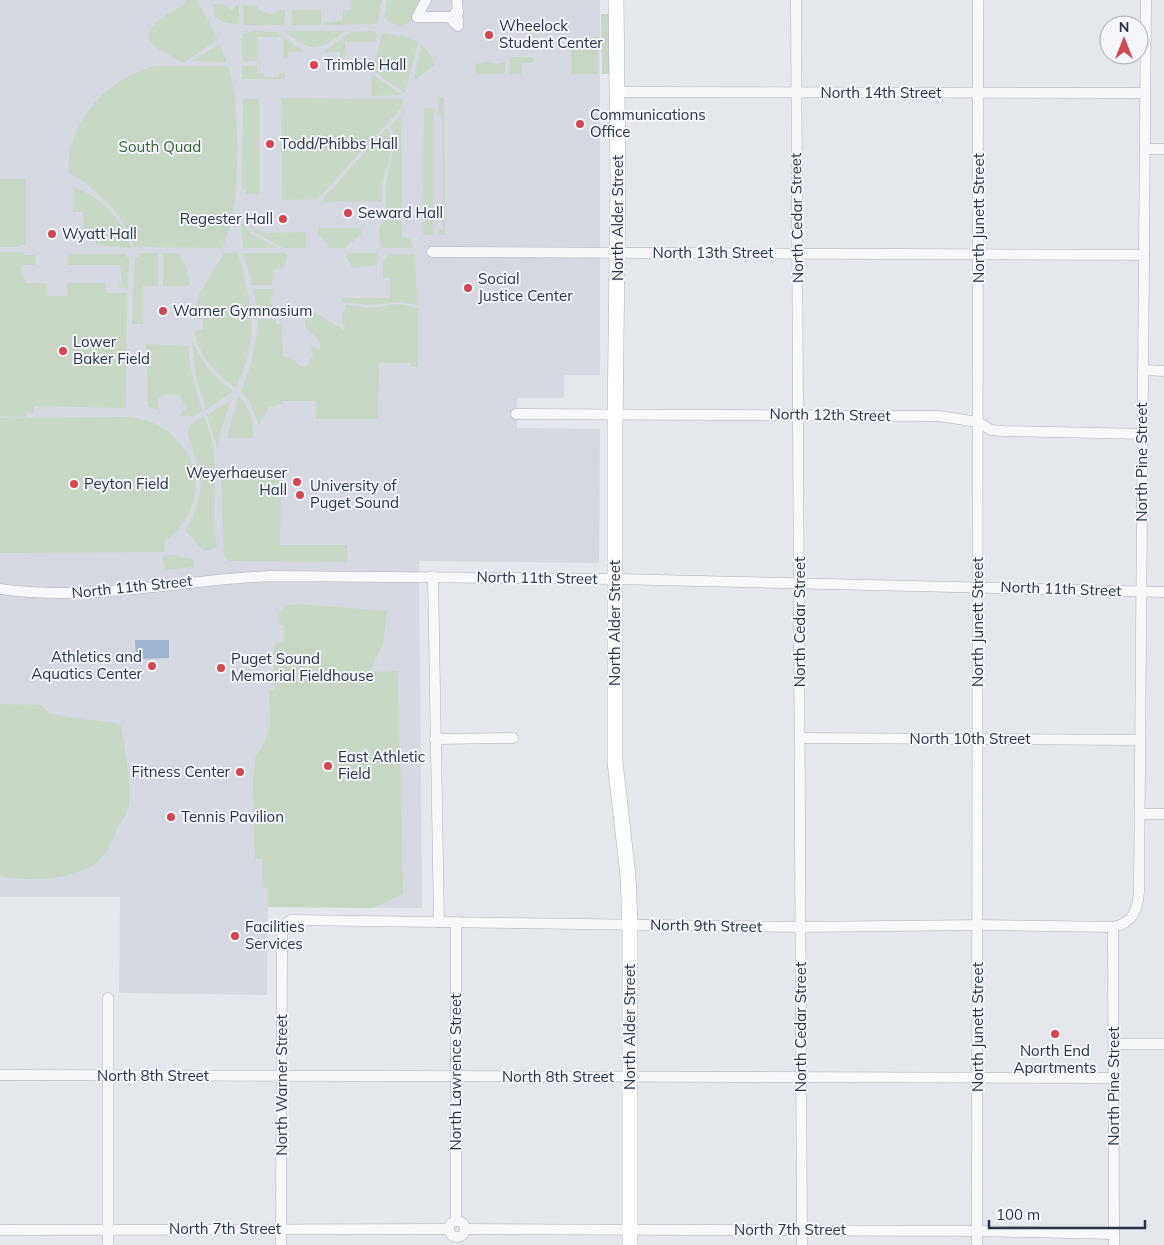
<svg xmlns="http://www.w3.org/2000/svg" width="1164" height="1245" font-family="Mulish,sans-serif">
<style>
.built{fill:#d6d9e1}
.green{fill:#c8d6c5}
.water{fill:#9eb2cd}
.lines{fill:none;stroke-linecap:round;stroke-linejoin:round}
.street-casing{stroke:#acb1ba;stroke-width:11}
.secondary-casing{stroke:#acb1ba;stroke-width:16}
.street{stroke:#f7f8fa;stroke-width:10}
.secondary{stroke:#fff;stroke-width:15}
.poi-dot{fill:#d44653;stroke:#f4f6f9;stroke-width:2}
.labels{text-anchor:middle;stroke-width:4;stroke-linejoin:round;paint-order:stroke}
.poi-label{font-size:15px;fill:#2a3346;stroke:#f4f6f9;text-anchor:start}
.street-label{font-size:15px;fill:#2a3346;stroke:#f4f6f9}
.park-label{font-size:15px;fill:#3d6237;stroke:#f4f6f9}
</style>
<rect width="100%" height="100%" fill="#e4e7ec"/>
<path class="built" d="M0 0H600V375H564V398H517V428L600 429 599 563 419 561 422 908 268 907 267 995 119 993 120 897H0Z"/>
<g class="green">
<path d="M185 0H197L218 39 185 62C176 62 172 56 164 52 129 34 165 15 184 5Z"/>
<path d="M351 0H382L377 24 324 25V23L343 20V10H351Z"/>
<path d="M387 0H426C417 16 403 38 384 17Z"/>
<path d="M213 4H223L232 10 239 4V25L224 22 214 16Z"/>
<path d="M243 4 247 6 256 5C259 11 266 14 273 14L278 10H285V25H243Z"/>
<rect x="292" y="10" width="29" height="15"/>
<path d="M601 14H609V74H602Z"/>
<path d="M252 31 277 32 304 52H288V58H283V37H257V60L242 62V35Z"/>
<path d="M284 31H345C317 52 313 53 284 31Z"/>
<path d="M371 31 377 33 376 42H345V58H340V52H324L350 32Z"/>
<path d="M382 33 407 37 418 42 405 93 375 72V61Z"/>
<path d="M594 36 598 38V74H571V46H593Z"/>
<path d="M220 44 227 62 191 61Z"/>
<path d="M421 44 431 56 434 65 417 79 414 78Z"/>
<path d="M511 57H534V63H522L521 74H509Z"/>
<path d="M487 62 498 64 505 62V74H479L475 72V64Z"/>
<path d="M156 66H229C240 111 243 207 222 248L135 247C131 241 130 235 127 229 114 207 91 184 69 173 65 123 109 76 156 66Z"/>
<path d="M242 66H257V73H264V77H279V73H285V79H242Z"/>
<path d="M371 76H375L402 95 372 96Z"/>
<path d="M439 97H444L445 235H439V229H443L442 117 439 116Z"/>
<path d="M281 98 404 99 400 109 318 199 282 200Z"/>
<path d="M243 99H259V194H246V189H242Z"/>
<path d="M424 108H433V235H423Z"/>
<path d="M401 115 402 237 410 239 413 248H382L379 241V228L385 219 386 183 396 137 390 126Z"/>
<path d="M386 128C401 140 385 166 383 182 381 188 382 196 382 202L343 201 319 204Z"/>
<path d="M0 179H26V245H20V247H0Z"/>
<path d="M73 188C100 193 124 222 131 248L96 245V231H83V212H73Z"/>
<path d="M244 220 253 229 267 233 306 232V248H283L254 232Z"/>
<path d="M241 221 251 234 278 248H243Z"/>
<path d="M318 228H361V234L345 248H328V243L318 234Z"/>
<path d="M0 252H24V255H35V265H21L22 276H24L25 283H47V296H67V283H105L106 293H127L126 408 34 406V413H26V417L0 416Z"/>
<path d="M140 253H158V286H143V324H132L135 257H139Z"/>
<path d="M163 253H179L187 269 190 286H163Z"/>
<path d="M224 253H238C252 307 260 335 236 388 217 375 197 355 195 331L203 329 202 313 195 312 200 292Z"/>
<path d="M244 253H284L288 256 283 268 273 270 272 285H252Z"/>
<path d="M348 253H377V265L353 268 346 257Z"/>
<path d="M68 254H126V257H129L128 288H120L119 283H122L120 265H68Z"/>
<path d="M389 254H415L417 305 401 302 369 305 342 302 343 298H390V278H383V262Z"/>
<path d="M254 289H273L271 301 274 314 258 315Z"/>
<path d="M398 304 418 308V367L410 366V363H379L378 419H316V401H282V404L269 407 259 425 249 400 241 392C251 367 257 345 258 319H276V324H282L283 356 293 359 301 367 311 365 308 362 313 356 311 347 320 349V342L305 326V311H312L344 330 345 326 342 323V315L346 305 372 308Z"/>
<path d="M192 340C202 363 214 377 233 391L206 410 196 378Z"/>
<path d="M146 344 188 346 191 371 202 411 194 416H179L187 407 179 395 162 394 158 400 159 411 148 406Z"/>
<path d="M238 396C251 408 253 421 253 438H227Z"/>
<path d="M231 400 220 434 218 450 207 415Z"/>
<path d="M204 416C223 458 210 505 217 548L204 551 185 530C201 507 207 475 191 449L193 447C185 430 186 425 204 416Z"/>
<path d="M128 417C196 423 221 500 165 541V552L0 553V418Z"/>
<path d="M221 478 281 480 280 545H347V562L229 561 224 556Z"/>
<path d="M171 555 193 559 194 567 165 570 163 557Z"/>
<path d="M301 604 387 611 383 645 369 672 398 671 403 894 373 908 268 907V888L263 887 262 859H255L253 779 256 754 262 748 270 726 269 690H274V645L275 643 284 642V625H280L279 612 287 605Z"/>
<path d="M0 704 42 705 50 714 121 724C125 750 131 778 129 804 128 813 120 823 116 831 113 838 110 846 106 852 86 882 31 882 0 876Z"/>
</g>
<path class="water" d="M135 640H169V658L136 659Z"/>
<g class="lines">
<defs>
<g id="street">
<path d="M426 0 417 17H449L458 26V19H455V13H458L457 0"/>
<path d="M796 0 802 1245"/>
<path d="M617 92 1145 93"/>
<path d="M1145 149H1164"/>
<path d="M432 252 1144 255"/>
<path d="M1143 370 1164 371"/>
<path d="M516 414 939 416 978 422 991 430 1003 431 1143 434"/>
<path d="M433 576 439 922"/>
<path d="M0 589C90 602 180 580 270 576L615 579 1164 592"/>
<path d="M800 738 1140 740"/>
<path d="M435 739 513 738"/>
<path d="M1140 814H1164"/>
<path d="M1113 927 1114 1245"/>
<path d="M1115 1044H1164"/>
<path d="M0 1075 1115 1078"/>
<path d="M456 1221V922"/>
<circle cx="457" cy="1229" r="8"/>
<path d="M465 1229 977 1231 1114 1234"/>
<path d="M0 1230 449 1229"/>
<path d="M108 1245V998"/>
<path d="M281 1245 282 931 283 926 291 920 801 927 978 925 1113 927C1133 923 1138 910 1139 891L1146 0"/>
<path d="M977 1245 978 0"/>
</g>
<path id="secondary" d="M616 0 618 176 615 426V762L628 876 630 925V1245"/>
</defs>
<use href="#street" class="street-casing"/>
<use href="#secondary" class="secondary-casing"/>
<use href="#street" class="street"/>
<use href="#secondary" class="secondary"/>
</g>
<g class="poi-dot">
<circle cx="489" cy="35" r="5"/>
<circle cx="314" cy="65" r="5"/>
<circle cx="580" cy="124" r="5"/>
<circle cx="270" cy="144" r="5"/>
<circle cx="348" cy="213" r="5"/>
<circle cx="283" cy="219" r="5"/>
<circle cx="52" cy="234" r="5"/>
<circle cx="468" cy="288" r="5"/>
<circle cx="163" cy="311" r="5"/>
<circle cx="63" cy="351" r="5"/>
<circle cx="297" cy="482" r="5"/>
<circle cx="74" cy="484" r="5"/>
<circle cx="300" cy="495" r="5"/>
<circle cx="152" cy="666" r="5"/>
<circle cx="221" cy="668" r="5"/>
<circle cx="328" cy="766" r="5"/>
<circle cx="240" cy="772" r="5"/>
<circle cx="171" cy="817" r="5"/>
<circle cx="235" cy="936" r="5"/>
<circle cx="1055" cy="1034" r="5"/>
</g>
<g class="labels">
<g class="poi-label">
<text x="499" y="31">Wheelock<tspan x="499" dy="17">Student Center</tspan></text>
<text x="324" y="70">Trimble Hall</text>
<text x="590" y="120">Communications<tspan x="590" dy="17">Office</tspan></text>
<text x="280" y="149">Todd/Phibbs Hall</text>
<text x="358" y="218">Seward Hall</text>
<text x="273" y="224" text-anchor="end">Regester Hall</text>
<text x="62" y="239">Wyatt Hall</text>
<text x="478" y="284">Social<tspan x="478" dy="17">Justice Center</tspan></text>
<text x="173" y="316">Warner Gymnasium</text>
<text x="73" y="347">Lower<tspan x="73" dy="17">Baker Field</tspan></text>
<text x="287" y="478" text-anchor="end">Weyerhaeuser<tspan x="287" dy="17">Hall</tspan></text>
<text x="84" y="489">Peyton Field</text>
<text x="310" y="491">University of<tspan x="310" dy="17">Puget Sound</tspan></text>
<text x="142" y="662" text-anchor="end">Athletics and<tspan x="142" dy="17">Aquatics Center</tspan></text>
<text x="231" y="664">Puget Sound<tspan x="231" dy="17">Memorial Fieldhouse</tspan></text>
<text x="338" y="762">East Athletic<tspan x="338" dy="17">Field</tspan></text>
<text x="230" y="777" text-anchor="end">Fitness Center</text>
<text x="181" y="822">Tennis Pavilion</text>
<text x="245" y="932">Facilities<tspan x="245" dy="17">Services</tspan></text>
<text x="1055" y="1056" text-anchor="middle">North End<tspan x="1055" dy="17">Apartments</tspan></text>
</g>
<g class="street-label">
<text x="881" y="98">North 14th Street</text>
<text transform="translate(618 218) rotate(-90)" y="5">North Alder Street</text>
<text transform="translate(797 218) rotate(-91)" y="5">North Cedar Street</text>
<text transform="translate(979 218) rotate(-90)" y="5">North Junett Street</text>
<text x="713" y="258">North 13th Street</text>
<text transform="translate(830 415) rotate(1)" y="5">North 12th Street</text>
<text transform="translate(1142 462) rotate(-90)" y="5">North Pine Street</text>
<text transform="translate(537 578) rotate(1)" y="5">North 11th Street</text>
<text transform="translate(132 587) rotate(-6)" y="5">North 11th Street</text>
<text transform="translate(1061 589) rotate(2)" y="5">North 11th Street</text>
<text transform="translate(800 622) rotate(-90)" y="5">North Cedar Street</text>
<text transform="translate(978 622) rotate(-90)" y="5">North Junett Street</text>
<text transform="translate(615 623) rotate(-90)" y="5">North Alder Street</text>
<text x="970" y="744">North 10th Street</text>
<text transform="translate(706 926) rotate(1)" y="5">North 9th Street</text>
<text transform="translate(630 1027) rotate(-90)" y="5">North Alder Street</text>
<text transform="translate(801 1027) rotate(-90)" y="5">North Cedar Street</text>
<text transform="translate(978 1027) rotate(-90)" y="5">North Junett Street</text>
<text transform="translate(456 1072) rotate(-90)" y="5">North Lawrence Street</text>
<text x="153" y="1081">North 8th Street</text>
<text x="558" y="1082">North 8th Street</text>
<text transform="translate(282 1085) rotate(-90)" y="5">North Warner Street</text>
<text transform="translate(1114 1086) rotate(-90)" y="5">North Pine Street</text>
<text x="225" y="1234">North 7th Street</text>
<text x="790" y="1235">North 7th Street</text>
</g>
<g class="park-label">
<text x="160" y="152">South Quad</text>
</g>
</g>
<g transform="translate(1124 40)"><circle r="24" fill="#f4f6f9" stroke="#a3a8b1"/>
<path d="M0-4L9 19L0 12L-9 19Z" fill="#d44653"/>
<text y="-8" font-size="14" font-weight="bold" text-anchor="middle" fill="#2a3346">N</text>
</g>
<path d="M989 1220v8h156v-8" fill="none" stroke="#2a3346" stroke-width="2.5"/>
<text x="996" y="1220" font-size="15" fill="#2a3346" stroke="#f4f6f9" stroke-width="4" paint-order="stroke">100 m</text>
</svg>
